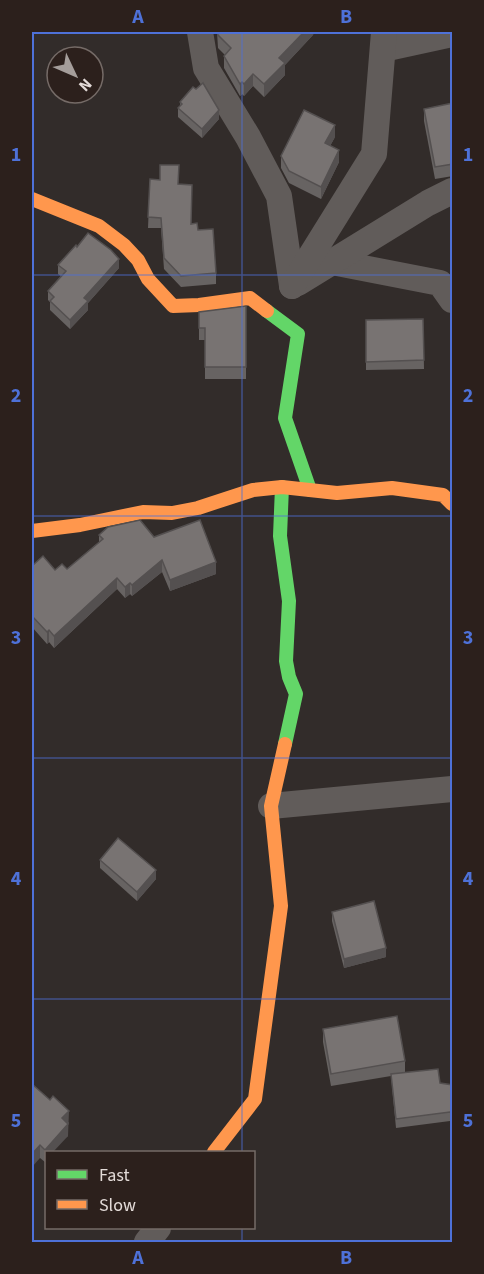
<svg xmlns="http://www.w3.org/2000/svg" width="484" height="1274" font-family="'Source Sans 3',sans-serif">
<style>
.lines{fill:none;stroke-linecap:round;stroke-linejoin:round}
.street{stroke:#615c5a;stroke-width:26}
.fast{stroke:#63d668;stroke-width:14}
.slow{stroke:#ff974d;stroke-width:14}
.wall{fill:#676362}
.shaded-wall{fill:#545050}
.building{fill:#787372;stroke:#545050;stroke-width:1.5}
.grid{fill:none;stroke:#4e71d8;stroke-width:1.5;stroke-opacity:0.55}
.neatline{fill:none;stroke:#4e71d8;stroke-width:2}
.grid-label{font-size:20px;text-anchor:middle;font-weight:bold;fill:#4e71d8}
</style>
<rect width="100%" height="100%" fill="#322c2a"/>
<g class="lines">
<g class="street">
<path d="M200 32 206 68 248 137 279 196 292 286"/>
<path d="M383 49 452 34"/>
<path d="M332 262 440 283 452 300"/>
<path d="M298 283 428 203 452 191"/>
<path d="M292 286 374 154 384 32"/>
<path d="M271 806 452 789"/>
<path d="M147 1242 158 1228"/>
</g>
<g class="fast">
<path d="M267 311 298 334 285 418 310 490"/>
<path d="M282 487 280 536 289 601 286 661 289 677 296 694 285 744"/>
</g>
<g class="slow">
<path d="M32 199 99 226 124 245 138 260 148 279 173 306 199 305 250 298 267 311"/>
<path d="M32 531 80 525 143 512 172 513 198 508 253 490 282 487 337 493 392 488 443 495 452 504"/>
<path d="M214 1152 255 1099 281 906 271 806 285 744"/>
</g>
</g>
<g class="wall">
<path d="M217 32H314L313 35 285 65V75L264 97 253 86 244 96 242 94 240 96 224 68V56L225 55 218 48Z"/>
<path d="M180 102 219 119 202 138 178 117V108L180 106Z"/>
<path d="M453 103V176L435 179 424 121V109Z"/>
<path d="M335 137 330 146 339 162 321 199 289 183 281 168V156Z"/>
<path d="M150 179 178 184 191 224 198 230 216 273V284L181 287 164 269 161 228H148Z"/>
<path d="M58 265 119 268 88 303V310L70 329 50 310V302L48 300V291L61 276 58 274Z"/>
<path d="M246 306V379H205V340H199V312Z"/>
<path d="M423 319 424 369 366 370V320Z"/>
<path d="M99 535 154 537 216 574 170 591 162 572 132 596 130 594 125 598 117 589 54 648 49 642 47 644 32 627V566L55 570 67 569 99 542Z"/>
<path d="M100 860 156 879 137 901 100 868Z"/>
<path d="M332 912 386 957 344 968 332 921Z"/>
<path d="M323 1029 405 1061V1073L440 1083 453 1085V1122L450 1121 396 1128 391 1076 331 1086 323 1042Z"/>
<path d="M32 1084 69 1123 68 1124V1136L46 1152V1160L45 1162 40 1158Z"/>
</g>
<g class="shaded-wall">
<path d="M304 32H314L313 35 285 65V75L264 97V84L279 58Z"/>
<path d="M253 74V86L244 96V84Z"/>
<path d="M242 82V94L240 96V84Z"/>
<path d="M219 110V119L202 138V129Z"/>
<path d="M335 125V137L325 155V143Z"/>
<path d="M339 150V162L321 199V187Z"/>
<path d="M119 259V268L88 303V310L70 329V320L84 298Z"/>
<path d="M162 560V572L132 596V585Z"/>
<path d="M216 562V574L170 591V580Z"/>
<path d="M117 578V589L54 648V636Z"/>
<path d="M130 583V594L125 598V587Z"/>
<path d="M49 630V642L47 644V632Z"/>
<path d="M156 870V879L137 901V892Z"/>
<path d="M386 948V957L344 968V959Z"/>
<path d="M69 1111 68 1136 53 1152H46V1160L45 1162V1150L62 1118Z"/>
<path d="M40 1145V1158L32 1167V1154Z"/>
</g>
<g class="building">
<path d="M217 32H304L279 58 285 63 264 84 253 74 244 84 242 82 240 84 224 56 231 48 218 35Z"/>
<path d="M203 83 219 110 202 129 178 108 182 104 180 102 193 87 196 89Z"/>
<path d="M453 103V164L435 167 424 109Z"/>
<path d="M304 110 335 125 325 143 339 150 321 187 289 171 281 156Z"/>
<path d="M160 165H179L178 184 192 185 191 224 197 223 198 230 213 229 216 273 181 276 164 258 161 218 148 217 150 179 160 180Z"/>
<path d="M88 233 111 250 119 259 84 298 88 301 70 320 50 301 54 297 48 291 66 271 58 265 76 245 77 247Z"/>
<path d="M246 306V367H205V328H199V312Z"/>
<path d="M423 319 424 360 366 362V320Z"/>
<path d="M140 520 154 537 200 520 216 562 170 580 162 560 132 585 130 583 125 587 117 578 54 636 49 630 47 632 32 616V566L43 556 55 570 62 564 67 569 103 539 99 535 108 527Z"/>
<path d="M118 838 156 870 137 892 100 860Z"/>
<path d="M374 901 386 948 344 959 332 912Z"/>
<path d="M397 1016 405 1061 331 1074 323 1029Z"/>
<path d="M438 1069 440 1083 453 1085V1113L450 1112 396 1119 391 1074Z"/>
<path d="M32 1084 50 1100 53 1096 69 1111 62 1118 68 1124 45 1150 40 1145 32 1154Z"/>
</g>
<path class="grid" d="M242 32V1152M32 275H452M32 516H452M32 758H452M32 999H452M242 1228V1242"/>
<rect width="484" height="1274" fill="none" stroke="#2c201c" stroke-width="66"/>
<rect x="45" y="1151" width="210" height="78" fill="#2c201c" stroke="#756b67" stroke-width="1.5"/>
<rect x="57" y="1170" width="30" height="9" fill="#63d668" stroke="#756b67" stroke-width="1.5"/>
<text x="99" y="1181" font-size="18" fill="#e3dbd8">Fast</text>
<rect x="57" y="1200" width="30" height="9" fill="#ff974d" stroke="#756b67" stroke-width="1.5"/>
<text x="99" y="1211" font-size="18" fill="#e3dbd8">Slow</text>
<g transform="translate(75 75) rotate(134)"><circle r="28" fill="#2c201c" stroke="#756b67" stroke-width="1.5"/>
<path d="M0-4.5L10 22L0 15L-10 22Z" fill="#a59e9b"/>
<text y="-9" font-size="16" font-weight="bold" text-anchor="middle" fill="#e3dbd8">N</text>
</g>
<rect x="33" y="33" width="418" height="1208" class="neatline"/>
<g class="grid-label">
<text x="138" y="23">A</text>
<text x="346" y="23">B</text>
<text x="16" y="161">1</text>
<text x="468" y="161">1</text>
<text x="16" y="402">2</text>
<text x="468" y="402">2</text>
<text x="16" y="644">3</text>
<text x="468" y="644">3</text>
<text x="16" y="885">4</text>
<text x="468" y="885">4</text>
<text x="16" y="1127">5</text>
<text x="468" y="1127">5</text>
<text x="138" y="1264">A</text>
<text x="346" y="1264">B</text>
</g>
</svg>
